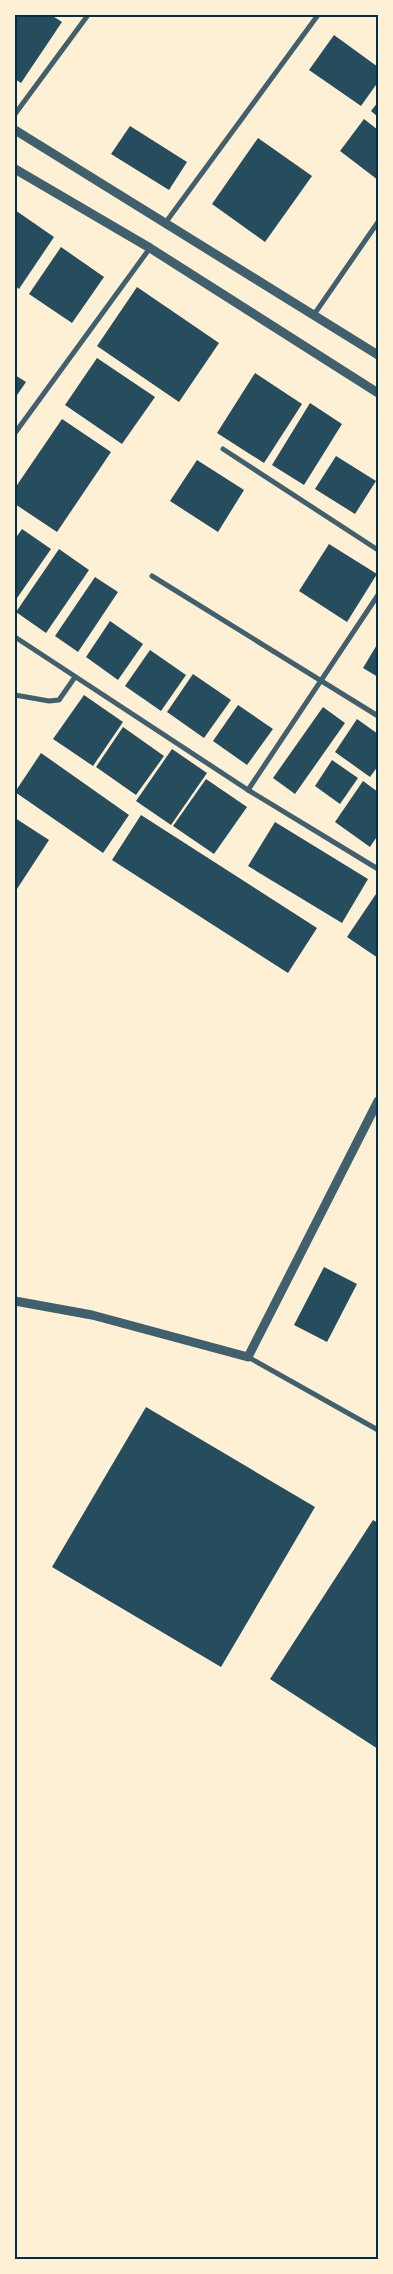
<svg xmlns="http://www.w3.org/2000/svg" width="393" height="2274" font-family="'Noto Sans',sans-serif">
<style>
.building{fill:#264d5e}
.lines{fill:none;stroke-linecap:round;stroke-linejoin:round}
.minor{stroke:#3f606c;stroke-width:5}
.tertiary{stroke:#3f606c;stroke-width:9}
.neatline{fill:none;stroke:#003049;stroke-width:2}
</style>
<rect width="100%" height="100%" fill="#fdf0d5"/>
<g class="building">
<path d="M15 15H51L62 22 21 83 15 79Z"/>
<path d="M334 35 378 67V82L361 106 309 70Z"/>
<path d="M378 102V117L371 111Z"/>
<path d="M364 119 378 130V180L340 151Z"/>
<path d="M130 126 187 162 169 190 111 154Z"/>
<path d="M258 138 312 176 265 242 212 204Z"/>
<path d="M15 210 54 237 19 289 15 286Z"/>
<path d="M61 247 104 277 72 323 29 294Z"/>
<path d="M137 287 219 343 179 402 97 346Z"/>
<path d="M97 358 155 397 122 444 65 405Z"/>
<path d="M255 373 302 404 264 463 217 433Z"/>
<path d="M15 375 26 382 15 398Z"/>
<path d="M310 403 342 424 304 485 272 465Z"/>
<path d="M62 419 111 452 57 532 15 504V488Z"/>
<path d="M336 456 376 481 355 514 315 489Z"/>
<path d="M197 460 244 490 218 532 170 501Z"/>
<path d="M22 529 51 549 15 601V539Z"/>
<path d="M329 544 377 574 347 622 299 591Z"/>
<path d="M59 549 89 570 46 633 16 612Z"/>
<path d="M95 577 118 592 78 652 55 636Z"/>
<path d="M110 621 143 644 118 680 86 657Z"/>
<path d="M378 643V677L363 668Z"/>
<path d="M150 650 186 675 161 711 125 686Z"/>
<path d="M193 674 231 700 204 738 167 712Z"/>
<path d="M84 695 123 722 93 766 53 739Z"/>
<path d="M238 705 273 729 247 765 213 741Z"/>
<path d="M323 707 345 723 295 794 273 778Z"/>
<path d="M357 719 378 734V766L370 777 335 752Z"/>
<path d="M123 727 164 756 136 795 96 767Z"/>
<path d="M172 749 207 773 171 825 136 801Z"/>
<path d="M41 753 129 815 103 853 15 792Z"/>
<path d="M332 760 358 778 340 804 315 786Z"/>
<path d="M206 779 247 807 214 854 173 826Z"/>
<path d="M363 781 378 792V835L370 847 335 822Z"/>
<path d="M141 815 317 928 288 973 112 860Z"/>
<path d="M15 818 49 840 15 892Z"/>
<path d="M275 822 368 879 342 923 248 866Z"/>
<path d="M378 891V958L347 937Z"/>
<path d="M324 1267 357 1284 327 1342 294 1325Z"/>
<path d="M146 1407 315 1507 221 1667 52 1567Z"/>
<path d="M373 1520 378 1523V1749L270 1679Z"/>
</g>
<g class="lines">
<g class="minor">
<path d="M15 114 88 15"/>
<path d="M166 222 318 15"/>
<path d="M313 316 378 222"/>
<path d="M15 433 150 248"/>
<path d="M223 449 378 550"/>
<path d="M152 576 378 716"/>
<path d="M15 637 248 790 378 869"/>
<path d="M15 695 49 701 59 700 75 677"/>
<path d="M248 790 378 595"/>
<path d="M248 1357 378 1430"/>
</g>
<g class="tertiary">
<path d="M15 130 378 355"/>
<path d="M15 169 150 248 378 393"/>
<path d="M15 1301 92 1315 248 1357 378 1101"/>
</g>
</g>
<rect width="393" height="2274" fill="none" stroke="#fdf0d5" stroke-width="32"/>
<rect x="16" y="16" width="361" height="2242" class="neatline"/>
</svg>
